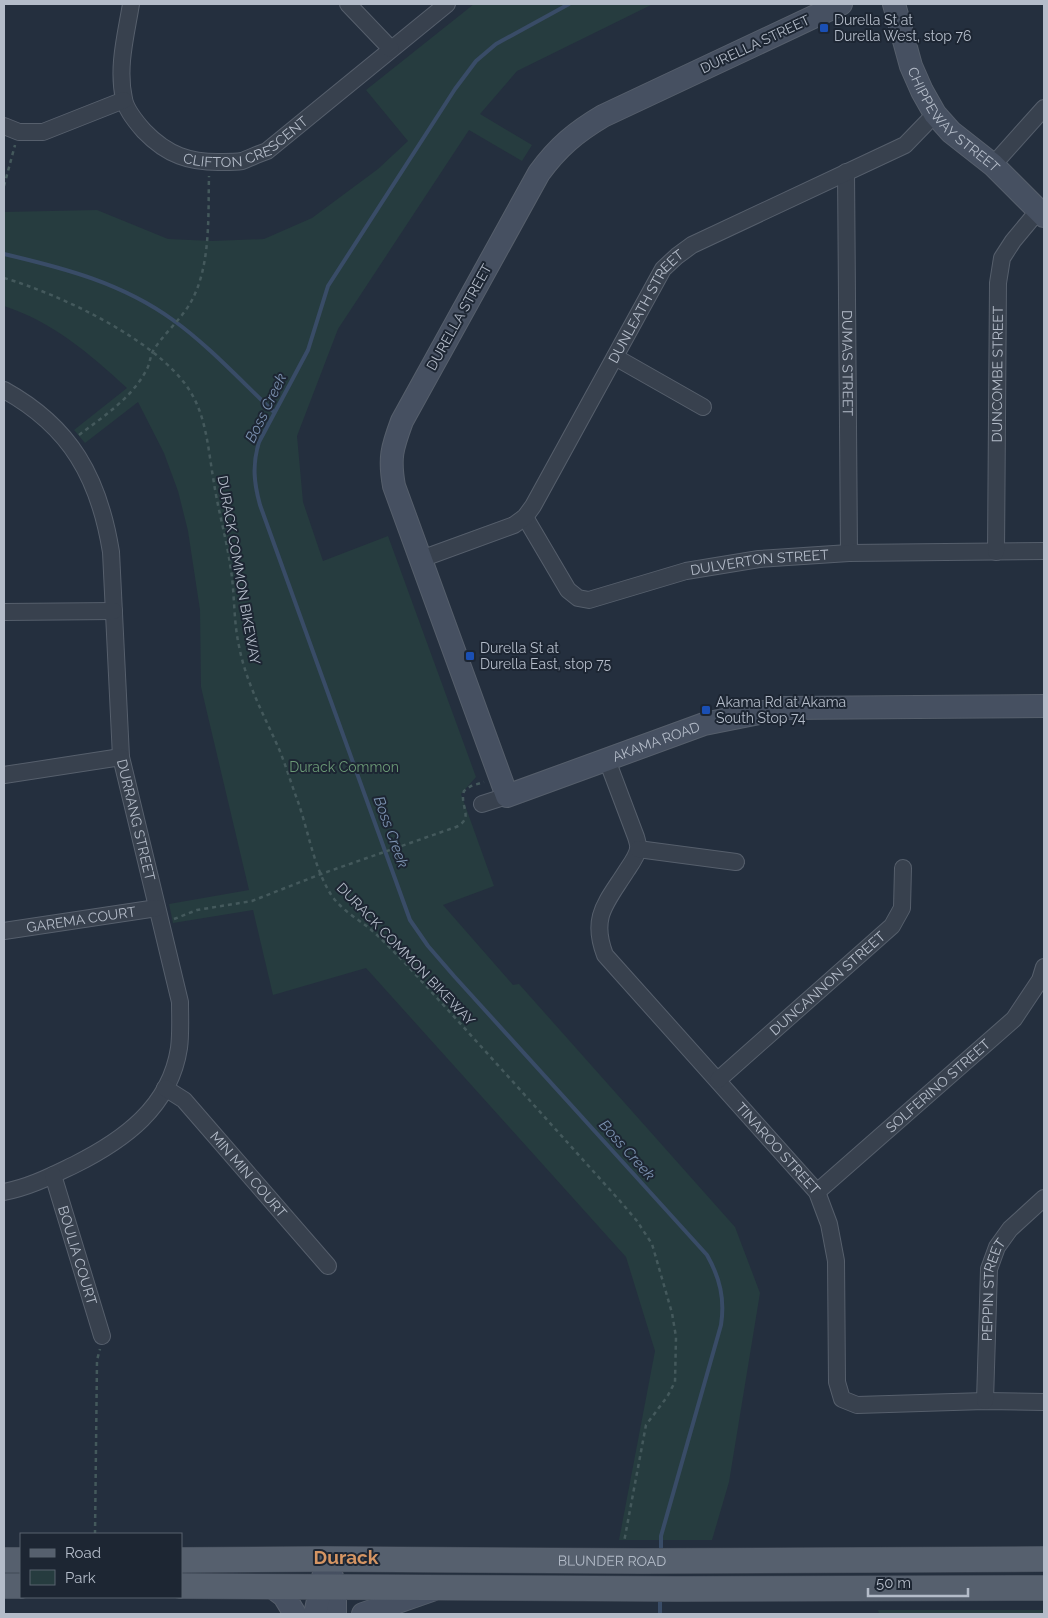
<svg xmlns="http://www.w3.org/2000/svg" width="1048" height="1618" font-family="Raleway,sans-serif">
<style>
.green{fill:#263c3f}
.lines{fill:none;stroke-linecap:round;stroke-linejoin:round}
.stream{stroke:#394c67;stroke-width:4}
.street-casing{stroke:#565f6c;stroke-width:18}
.secondary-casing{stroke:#565f6c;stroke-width:24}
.primary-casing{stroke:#414a57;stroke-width:26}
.path{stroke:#44595c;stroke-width:2.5;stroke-dasharray:4 4;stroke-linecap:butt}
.street{stroke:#38414e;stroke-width:16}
.secondary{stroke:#465061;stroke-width:22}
.primary{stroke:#56606e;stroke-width:25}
.transit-dot{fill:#1a4fb4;stroke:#1d2633;stroke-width:2}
.labels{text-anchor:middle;stroke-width:4;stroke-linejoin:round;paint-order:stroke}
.poi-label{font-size:14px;fill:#b4bcc9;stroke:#1d2633;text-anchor:start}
.street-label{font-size:14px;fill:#b4bcc9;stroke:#1d2633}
.park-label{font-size:14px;fill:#6b9a76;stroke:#1d2633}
.water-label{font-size:15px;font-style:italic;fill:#7c92b1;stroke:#1d2633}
.district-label{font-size:19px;font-weight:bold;fill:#d59563;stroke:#1d2633}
</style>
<rect width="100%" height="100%" fill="#242f3e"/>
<g class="green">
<path d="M474 4H653L517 71 480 114 532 145 522 161 469 130 338 329 297 436 303 502 323 561 388 536 476 777 461 794 494 886 443 905 513 985 519 984 735 1227 760 1293 729 1482 712 1540H619L655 1351 626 1257 366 968 273 995 253 910 173 923 169 904 249 890 201 687 200 610 188 531 178 491 164 453 138 402 85 443 74 430 127 388C90 354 53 322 4 306V212L97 210 168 239 212 241 264 239 312 218 378 169 408 141 366 90Z"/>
<path d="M878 1610H1044V1614H879Z"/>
</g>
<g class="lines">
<g class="stream">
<path d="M569 4 496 44 476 61 455 89 328 286 308 350 259 442C252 465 254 483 260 505L410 920 428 946 454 976 707 1255C720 1278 725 1299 721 1325L661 1536V1552"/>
<path d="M4 254C64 268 122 283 173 320 208 345 242 382 274 412"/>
<path d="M660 1614V1599"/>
</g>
<defs>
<g id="street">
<path id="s1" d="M131 4C126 35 117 67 124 99 126 110 136 122 144 131 167 155 190 163 223 162 229 162 236 162 242 161 250 158 258 154 267 151L447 4"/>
<path d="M348 4 391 49"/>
<path d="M4 126 19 132H43L124 100"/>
<path d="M993 165 1044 108"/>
<path id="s2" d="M846 172 849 553"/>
<path d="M615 357 703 407"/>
<path id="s3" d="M4 390C71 427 99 478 111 552L121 757 180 1002C180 1017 181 1033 179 1048 170 1107 124 1140 74 1165 51 1176 30 1187 4 1192"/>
<path id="s4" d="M525 517 568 590 578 598 589 600 686 571 759 559 849 553 1044 551"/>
<path id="s5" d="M996 552 998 283 1002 258 1013 241 1038 211"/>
<path id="s6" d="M421 559 514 525 525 517 533 506 663 269 677 256 692 245 905 145 935 114"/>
<path d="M4 612 114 611"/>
<path id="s7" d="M607 760 636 837C637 841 639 846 638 849 637 856 631 864 627 870 607 902 590 916 605 955L817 1192 829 1224 836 1261 837 1382 842 1399 857 1405 985 1401 1044 1402"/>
<path d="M4 775 121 757"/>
<path d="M482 804 507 796"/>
<path d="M638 849 736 862"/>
<path id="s8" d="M4 931 157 908"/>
<path id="s9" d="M718 1080 892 926 902 908 903 868"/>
<path id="s10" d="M165 1088 184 1100 328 1266"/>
<path id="s11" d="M53 1175 102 1336"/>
<path id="s12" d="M817 1192 1014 1019 1040 980 1044 967"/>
<path id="s13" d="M985 1401 989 1269 997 1247 1010 1229 1044 1198"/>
</g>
<g id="secondary">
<path id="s14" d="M841 4 603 116C576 132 558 147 539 173L402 421C392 448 389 458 394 486L507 796 704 724 784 708 1044 706"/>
<path id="s15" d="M894 4 911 66 922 91 935 114 951 132 993 165 1044 216"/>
<path d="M330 1570 335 1587V1614"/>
<path d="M272 1587 284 1596 295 1614"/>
<path d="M315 1614 327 1559"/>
<path d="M363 1614 432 1590"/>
</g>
<g id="primary">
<path d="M4 1560H21"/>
<path id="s16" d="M181 1560 327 1559 642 1561 1044 1559"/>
<path d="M4 1586H21"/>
<path d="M181 1586 677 1589 1044 1588"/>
</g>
</defs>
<use href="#street" class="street-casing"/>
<use href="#secondary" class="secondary-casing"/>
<use href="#primary" class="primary-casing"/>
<g class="path">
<path d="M4 186 15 145"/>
<path d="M4 278C59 294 155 339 188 388 207 416 208 450 214 483 218 510 226 537 230 564 235 591 233 619 239 646 246 683 264 715 279 749 286 766 291 783 297 799 308 829 313 865 330 893 339 908 356 918 369 928 381 938 392 950 403 961 476 1040 548 1121 620 1201L637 1221 652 1244 672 1313 676 1337 675 1382 667 1397 646 1425 624 1542"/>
<path d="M79 435C104 416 132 398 147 369 150 363 150 357 153 351 164 333 182 319 192 300 211 264 208 215 209 176"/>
<path d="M174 919 197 910 252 901 321 874 456 827C475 818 459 806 464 791L471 786 484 782"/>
<path d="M95 1534 97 1360 100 1349"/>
</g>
<use href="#street" class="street"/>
<use href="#secondary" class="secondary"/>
<use href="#primary" class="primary"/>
</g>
<g class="transit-dot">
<rect x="819" y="23" width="10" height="10" rx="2.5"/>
<rect x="465" y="651" width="10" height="10" rx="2.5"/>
<rect x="701" y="705" width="10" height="10" rx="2.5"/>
</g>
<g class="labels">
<g class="poi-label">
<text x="834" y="25">Durella St at<tspan x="834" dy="16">Durella West, stop 76</tspan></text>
<text x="480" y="653">Durella St at<tspan x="480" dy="16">Durella East, stop 75</tspan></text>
<text x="716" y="707">Akama Rd at Akama<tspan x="716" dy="16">South Stop 74</tspan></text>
</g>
<g class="street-label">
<text transform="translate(755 44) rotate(-25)" y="5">DURELLA STREET</text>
<text dy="5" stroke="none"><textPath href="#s15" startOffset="134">CHIPPEWAY STREET</textPath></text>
<text dy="5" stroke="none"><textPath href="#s1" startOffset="250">CLIFTON CRESCENT</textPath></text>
<text dy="5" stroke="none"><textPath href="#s6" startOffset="356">DUNLEATH STREET</textPath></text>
<text transform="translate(459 317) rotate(-61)" y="5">DURELLA STREET</text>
<text dy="5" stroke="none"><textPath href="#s2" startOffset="191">DUMAS STREET</textPath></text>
<text dy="5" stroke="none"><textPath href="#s5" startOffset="178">DUNCOMBE STREET</textPath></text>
<text dy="5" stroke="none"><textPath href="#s4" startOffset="284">DULVERTON STREET</textPath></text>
<text transform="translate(239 570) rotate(80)" y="5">DURACK COMMON BIKEWAY</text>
<text dy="5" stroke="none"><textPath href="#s14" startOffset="1188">AKAMA ROAD</textPath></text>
<text dy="5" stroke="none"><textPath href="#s3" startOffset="472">DURRANG STREET</textPath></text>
<text dy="5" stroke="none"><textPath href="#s8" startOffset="78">GAREMA COURT</textPath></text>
<text transform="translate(406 954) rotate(46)" y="5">DURACK COMMON BIKEWAY</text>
<text dy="5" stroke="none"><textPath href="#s9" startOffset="146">DUNCANNON STREET</textPath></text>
<text dy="5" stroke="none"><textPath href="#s12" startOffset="161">SOLFERINO STREET</textPath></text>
<text dy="5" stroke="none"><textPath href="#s7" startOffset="471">TINAROO STREET</textPath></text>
<text dy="5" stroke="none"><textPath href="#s10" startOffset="121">MIN MIN COURT</textPath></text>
<text dy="5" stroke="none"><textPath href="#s11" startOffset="84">BOULIA COURT</textPath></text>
<text dy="5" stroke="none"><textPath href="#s13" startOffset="112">PEPPIN STREET</textPath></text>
<text dy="5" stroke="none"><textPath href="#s16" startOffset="431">BLUNDER ROAD</textPath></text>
</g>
<g class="park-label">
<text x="344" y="772">Durack Common</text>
</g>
<g class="water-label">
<text transform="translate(266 408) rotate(-64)" y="5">Boss Creek</text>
<text transform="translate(391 832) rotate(70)" y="5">Boss Creek</text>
<text transform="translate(627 1150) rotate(48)" y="5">Boss Creek</text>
</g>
<g class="district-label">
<text x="346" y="1564">Durack</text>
</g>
</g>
<rect width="1048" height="1618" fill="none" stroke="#b4bcc9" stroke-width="10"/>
<rect x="20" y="1533" width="162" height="65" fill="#1d2633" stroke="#59626f"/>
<rect x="30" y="1549" width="25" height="8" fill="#56606e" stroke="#59626f"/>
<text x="65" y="1558" font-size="15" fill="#b4bcc9">Road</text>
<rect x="30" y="1570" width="25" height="15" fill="#263c3f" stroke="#59626f"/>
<text x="65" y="1583" font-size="15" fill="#b4bcc9">Park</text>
<path d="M868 1588v8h100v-8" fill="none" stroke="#b4bcc9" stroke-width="2.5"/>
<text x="876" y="1588" font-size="15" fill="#b4bcc9" stroke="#1d2633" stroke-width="4" paint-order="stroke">50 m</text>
</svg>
